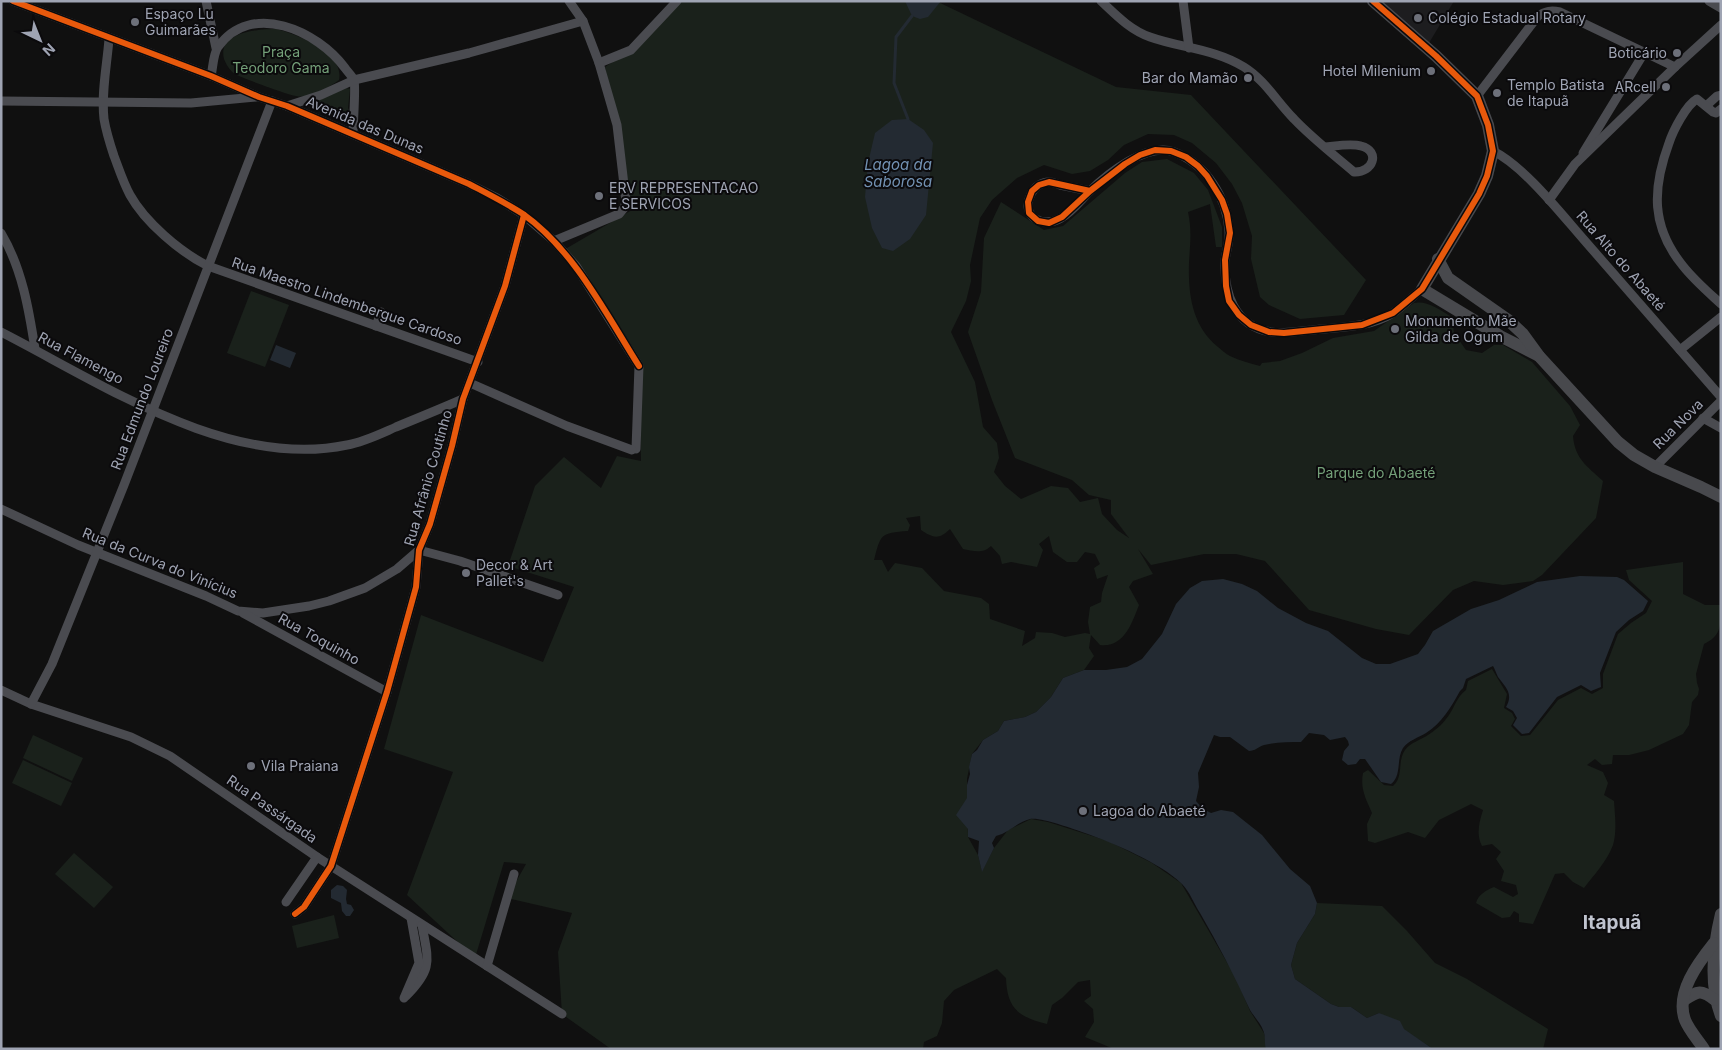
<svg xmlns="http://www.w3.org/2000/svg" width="1722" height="1050" font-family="Inter,sans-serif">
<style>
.built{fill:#1d1d1f}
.green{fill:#1a211b;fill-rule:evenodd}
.water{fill:#232a32}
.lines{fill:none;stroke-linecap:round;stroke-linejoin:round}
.stream{stroke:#232a32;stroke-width:3}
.street{stroke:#4a4b50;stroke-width:9}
.secondary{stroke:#48494d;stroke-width:12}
.cycleway-casing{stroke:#0b0a0c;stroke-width:9}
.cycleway{stroke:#e8590c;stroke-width:6}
.poi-dot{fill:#6d707a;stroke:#0b0a0c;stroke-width:2}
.labels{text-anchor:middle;stroke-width:4;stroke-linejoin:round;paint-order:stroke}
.poi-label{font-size:14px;fill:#9fa4b3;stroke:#0b0a0c;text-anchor:start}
.park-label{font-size:14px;fill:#74a079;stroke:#0b0a0c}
.street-label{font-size:14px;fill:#9fa4b3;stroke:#0b0a0c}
.water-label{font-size:15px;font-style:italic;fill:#7291b2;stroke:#0b0a0c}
.district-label{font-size:19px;font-weight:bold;fill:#c0c4cf;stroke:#0b0a0c}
</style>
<rect width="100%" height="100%" fill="#101010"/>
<path class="built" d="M1373 1H1454L1426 48Z"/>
<g class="green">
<path d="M676 1H936L1116 87 1191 95 1366 280 1344 315 1300 319 1269 305 1260 297 1251 259 1252 236 1242 203 1232 184 1216 163 1192 143 1174 135 1148 134 1124 145 1108 160 1090 171 1072 174 1044 165 1017 178 992 200 980 218 970 265 971 281 966 301 951 332 975 382 983 427 997 443 999 458 994 472 1005 486 1021 499 1051 486 1068 488 1080 502 1098 498 1102 514 1117 530 1129 538 1111 514V500L1089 495 1072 480 1015 458 992 400 968 332 981 292 984 238 1001 202 1044 230 1063 226 1125 173 1142 162 1167 159 1194 173 1208 190 1222 227V247H1216L1210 204 1188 212C1192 230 1190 245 1189 263 1188 294 1192 326 1218 347 1222 350 1226 354 1230 356 1240 361 1250 363 1260 366L1262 363 1280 361 1302 353 1333 338 1374 331 1414 303C1427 300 1440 310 1452 317L1454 333 1466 350 1482 353 1494 345H1503L1532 362 1570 406 1580 425 1573 436C1575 459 1587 466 1603 481L1596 518 1542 575 1533 581 1503 585 1474 581 1453 590 1409 635 1376 629 1309 610 1265 561 1236 554H1204L1151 565 1138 549 1153 574 1133 581 1129 587 1139 605C1132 623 1124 648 1100 645L1091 635 1089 648 1094 656 1084 670 1063 678 1051 697 1036 712 1025 717 1004 721 998 731 983 740 972 754 967 779 968 837 978 855 982 871 994 848 1008 830 1031 819 1048 822 1108 841 1152 863 1181 883 1236 978 1250 1011 1264 1033 1268 1049H1114L1085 1037 1094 1022 1093 1009 1084 1001 1091 996 1090 980 1078 982 1062 998 1052 1005 1047 1024C1018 1017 1007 1008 1006 978L997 969 954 990 944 1001 942 1023 937 1036 924 1042 923 1049H611L562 1014 558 952 572 913 507 898 526 864 504 862 475 958 407 895 453 772 384 749 421 615 543 662 574 587 508 566 535 486 564 457 601 488 617 456 641 461 639 366 562 251 632 210 605 67 631 50ZM920 516 921 530C933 538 939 540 950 529L963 549C973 551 983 554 991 546L1000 556 1002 564 1011 562 1037 567 1043 550 1039 544 1049 536 1053 552 1067 562H1077L1085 552 1095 554 1100 564 1094 568 1097 579 1108 575 1102 593 1101 602 1090 607 1088 622 1090 634 1085 633 1065 637 1052 633 1036 632 1035 638 1022 646 1025 631 990 619 989 604 981 598 944 591 922 568 895 563 888 572 882 560H874C881 534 880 533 908 531L910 525 906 518Z"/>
<path d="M276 29C297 34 345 53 339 80 328 88 310 99 296 96 288 95 242 78 235 74 230 71 226 64 224 59 217 32 259 29 276 29Z"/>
<path d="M346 88 350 89 348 108 351 114 349 116 317 105 316 101Z"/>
<path d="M251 291 289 305 265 367 227 353Z"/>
<path d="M1683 562V594L1705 605H1721C1721 623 1722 636 1704 644L1696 674 1697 683 1699 689 1698 695 1692 702 1689 725 1683 734 1649 750 1629 755H1613L1612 764 1602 765 1595 759 1587 765 1603 772 1608 783 1604 795 1614 801C1615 815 1617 832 1613 845 1607 861 1594 875 1584 888L1573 882 1564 873 1555 874 1533 924 1519 922V914L1514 911 1510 917 1502 918 1476 903C1478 895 1486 890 1494 887L1513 897 1518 894 1516 885 1501 881 1504 871 1496 859 1501 852 1492 844 1482 846C1476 834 1479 823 1483 810L1471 804 1439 820 1425 838 1408 832 1375 843 1368 841 1367 824 1372 813C1366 799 1360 789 1363 773L1368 770 1384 785 1393 786C1404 777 1397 761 1405 750 1411 742 1421 740 1428 735 1434 731 1442 725 1446 719 1454 710 1456 697 1466 690L1468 681 1492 669 1507 694 1504 708 1512 713 1515 719 1511 726 1521 736 1530 735 1558 700 1581 688 1592 694 1603 688V674L1618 634 1631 623 1646 613 1652 601 1629 580 1626 570Z"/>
<path d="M33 735 83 758 72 781 23 758Z"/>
<path d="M23 760 72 783 61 806 12 783Z"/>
<path d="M74 853 113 887 94 908 55 874Z"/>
<path d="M1317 903 1382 906 1407 931 1435 963 1467 979 1548 1029 1543 1049H1433L1379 1013 1367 1018 1351 1007H1339L1331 1004 1295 979 1291 965 1297 943 1315 914Z"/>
<path d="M334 915 339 938 297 948 292 926Z"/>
</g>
<g class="water">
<path d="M905 1H941L928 17 920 19 912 16Z"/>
<path d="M908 119 924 130 933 143 926 215 910 239 893 251 882 248 872 228 865 197 868 163 875 133 892 120Z"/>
<path d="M276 345 296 353 290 368 270 360Z"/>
<path d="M1580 576 1617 577 1624 580 1648 601 1643 611 1629 620 1616 632 1600 673 1601 687 1591 691 1581 685 1557 697 1529 733 1522 734 1513 725 1517 718 1513 711 1506 707C1514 693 1505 687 1498 677 1496 673 1495 669 1493 666L1466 679 1463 688 1460 691C1451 707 1442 723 1426 733 1418 738 1409 740 1403 748 1396 759 1402 776 1391 784L1381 782 1365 759H1360L1356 764 1348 765 1342 760 1344 751 1349 745 1348 741 1345 737 1330 740 1324 735 1309 733 1301 742C1289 742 1276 742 1264 745 1258 747 1255 751 1249 751L1230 737H1220L1214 735 1198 773 1199 787 1196 801 1203 809 1211 813 1221 810 1233 812 1262 835 1290 869 1310 886 1317 903 1315 914 1297 943 1291 965 1295 979 1331 1004 1339 1007H1351L1367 1018 1379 1013 1400 1021 1404 1029 1433 1049H1266C1264 1043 1266 1036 1263 1030 1260 1022 1253 1016 1249 1008 1234 975 1218 944 1200 913 1194 904 1190 892 1182 884 1161 863 1113 843 1085 833 1073 829 1041 817 1030 819 1017 822 1009 833 996 836L992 843 994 848 982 872 978 855 979 841 968 837V829L956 815 967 798V785L970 774 969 767 972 754 977 750 983 740 998 731 1004 721 1025 717 1036 712 1051 697 1063 678 1084 670H1106L1127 667 1142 659 1162 634 1176 604 1190 588 1202 581 1223 579 1242 584 1257 591 1278 608 1306 623 1328 631 1362 658 1376 664H1390L1418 654 1425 645 1433 631 1471 609 1499 600 1537 582Z"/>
<path d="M337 885 343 886 347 890 346 899 347 904 351 905 354 910 350 916H346L342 911 341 903 331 898V890Z"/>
</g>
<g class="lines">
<path class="stream" d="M908 119 894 83 896 37 912 16"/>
<g class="street">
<path d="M13 1 211 76 259 97 287 106 469 184 497 198 524 215 554 241 576 266 639 366 636 449"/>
<path d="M206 1 216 48"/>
<path d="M1101 1C1116 15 1130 30 1150 37 1181 48 1215 49 1244 67 1265 80 1277 102 1294 119 1312 138 1334 155 1354 172 1373 173 1381 151 1361 146 1351 143 1336 146 1325 147"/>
<path d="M1183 1 1189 48"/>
<path d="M1709 1 1721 8"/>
<path d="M109 39C107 65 101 93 104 119 106 131 110 144 114 156 119 169 123 182 130 195 145 222 180 252 208 266L478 362"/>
<path d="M599 63 631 50 677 1"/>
<path d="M211 76C213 68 213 54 218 47 251 0 318 31 345 68 347 71 352 76 354 80 356 87 353 124 353 134"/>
<path d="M1477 96 1538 16C1546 11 1551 10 1560 12L1675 67"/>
<path d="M1 101 191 103 256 97"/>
<path d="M287 106 321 95 354 80 469 53 583 21"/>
<path d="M1706 106 1717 96 1721 95"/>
<path d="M1721 109 1716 113 1713 112 1697 99C1686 105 1673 131 1669 143 1652 189 1651 227 1683 266 1694 280 1708 292 1721 304"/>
<path d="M1493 151C1524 166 1562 215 1585 241 1630 293 1676 345 1721 397"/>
<path d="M1583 153 1644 53"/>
<path d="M1090 191C1080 189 1070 187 1060 185 1057 184 1053 182 1049 182 1042 182 1034 187 1031 194 1020 216 1042 229 1061 218 1072 212 1080 201 1089 192 1107 174 1147 142 1174 152 1206 164 1227 197 1229 231 1230 241 1226 251 1225 261 1224 293 1234 326 1271 332 1285 334 1298 331 1312 330 1338 327 1370 328 1393 313 1403 306 1412 297 1422 289"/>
<path d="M1549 200 1575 164 1675 67 1721 25"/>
<path d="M1 233C22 268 29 310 35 349"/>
<path d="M554 241 619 214 624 208 626 202 617 125 599 63 583 21 569 1"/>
<path d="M376 326 381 312"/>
<path d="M1 332C101 383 229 470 347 445 364 442 380 434 396 427 418 418 440 409 463 399"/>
<path d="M1680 350 1721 317"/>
<path d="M470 383 567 426 632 450"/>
<path d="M1703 418 1721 428"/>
<path d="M1655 467 1721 401"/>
<path d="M1 509 78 545 206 596 238 611 263 613 309 606 329 601 365 588 397 569 419 550"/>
<path d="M419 550 460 561 558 595"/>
<path d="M243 613 387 692"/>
<path d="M1 690 31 704 131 737 170 756 317 857 562 1014"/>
<path d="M31 704 52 664 124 485 272 101"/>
<path d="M286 902 317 857"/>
<path d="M295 914 304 907 331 866 387 692 416 587 419 550 430 524 452 446 463 399 505 286 524 215"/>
<path d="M487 966 514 874"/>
<path d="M406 996C434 968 428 960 422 925"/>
<path d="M404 998 419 963 411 918"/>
</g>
<g class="secondary">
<path d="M1373 1 1436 56 1477 96 1488 125 1493 151 1487 176 1479 194 1422 289 1500 336 1539 356"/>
<path d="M1438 259 1448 278 1508 320 1523 334 1539 356 1618 442 1634 455 1655 467 1701 487 1721 497"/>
<path d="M1721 914C1713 947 1709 984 1721 1016"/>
<path d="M1684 1000C1698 991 1701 989 1715 1000"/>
<path d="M1704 1049C1698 1040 1689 1030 1685 1020 1675 993 1698 963 1714 943"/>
</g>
<defs>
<g id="cycleway">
<path d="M13 1 211 76 259 97 287 106 469 184C488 194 506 203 523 214 574 250 606 314 639 366"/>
<path d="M1090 191 1049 182 1039 185 1032 191 1028 202 1029 213 1038 221 1049 223 1062 217 1090 191 1125 164 1140 155 1155 150 1171 151 1186 157 1198 166 1207 176 1222 200 1227 214 1230 233 1225 260 1226 286 1229 301 1239 315 1251 325 1269 332 1284 333 1362 325 1393 313 1422 289 1479 194 1487 176 1493 151 1488 125 1477 96 1436 56 1373 1"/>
<path d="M295 914 304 907 331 866 387 692 416 587 419 550 430 524 452 446 463 399 505 286 524 215"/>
</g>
</defs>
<use href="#cycleway" class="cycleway-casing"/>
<use href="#cycleway" class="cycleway"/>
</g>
<g class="poi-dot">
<circle cx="1418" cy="18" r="5"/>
<circle cx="135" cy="22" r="5"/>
<circle cx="1677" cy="53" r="5"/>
<circle cx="1431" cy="71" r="5"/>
<circle cx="1248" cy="78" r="5"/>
<circle cx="1666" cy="87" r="5"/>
<circle cx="1497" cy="93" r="5"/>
<circle cx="599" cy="196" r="5"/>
<circle cx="1395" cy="329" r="5"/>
<circle cx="466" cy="573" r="5"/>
<circle cx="251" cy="766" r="5"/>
<circle cx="1083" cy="811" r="5"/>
</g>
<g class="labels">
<g class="poi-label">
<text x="145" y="19">Espaço Lu<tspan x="145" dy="16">Guimarães</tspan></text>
<text x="1428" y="23">Colégio Estadual Rotary</text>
<text x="1667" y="58" text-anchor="end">Boticário</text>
<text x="1421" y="76" text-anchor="end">Hotel Milenium</text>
<text x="1238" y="83" text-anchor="end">Bar do Mamão</text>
<text x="1507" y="90">Templo Batista<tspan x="1507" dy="16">de Itapuã</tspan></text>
<text x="1656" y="92" text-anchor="end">ARcell</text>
<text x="609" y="193">ERV REPRESENTACAO<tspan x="609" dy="16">E SERVICOS</tspan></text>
<text x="1405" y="326">Monumento Mãe<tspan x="1405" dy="16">Gilda de Ogum</tspan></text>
<text x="476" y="570">Decor &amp; Art<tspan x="476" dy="16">Pallet's</tspan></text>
<text x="261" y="771">Vila Praiana</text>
<text x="1093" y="816">Lagoa do Abaeté</text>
</g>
<g class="park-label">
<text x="281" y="57">Praça<tspan x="281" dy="16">Teodoro Gama</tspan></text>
<text x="1376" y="478">Parque do Abaeté</text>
</g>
<g class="street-label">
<text transform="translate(365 125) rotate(23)" y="5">Avenida das Dunas</text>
<text transform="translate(1621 261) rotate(49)" y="5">Rua Alto do Abaeté</text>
<text transform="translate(347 301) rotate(19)" y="5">Rua Maestro Lindembergue Cardoso</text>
<text transform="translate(81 358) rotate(28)" y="5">Rua Flamengo</text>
<text transform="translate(142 399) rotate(-69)" y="5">Rua Edmundo Loureiro</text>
<text transform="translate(1678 424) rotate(-45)" y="5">Rua Nova</text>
<text transform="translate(428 478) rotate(-74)" y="5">Rua Afrânio Coutinho</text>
<text transform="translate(160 563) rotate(22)" y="5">Rua da Curva do Vinícius</text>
<text transform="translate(319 639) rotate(29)" y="5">Rua Toquinho</text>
<text transform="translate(272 809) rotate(35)" y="5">Rua Passárgada</text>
</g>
<g class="water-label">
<text x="898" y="170">Lagoa da<tspan x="898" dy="17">Saborosa</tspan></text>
</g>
<g class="district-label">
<text x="1612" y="929">Itapuã</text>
</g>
</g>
<rect width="1722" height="1050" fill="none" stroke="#9fa4b3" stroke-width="5"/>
<g transform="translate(40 40) rotate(137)" stroke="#0b0a0c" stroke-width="4" paint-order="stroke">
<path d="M0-4L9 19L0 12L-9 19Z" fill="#9fa4b3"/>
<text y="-8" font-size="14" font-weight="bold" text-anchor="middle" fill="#9fa4b3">N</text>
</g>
</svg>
